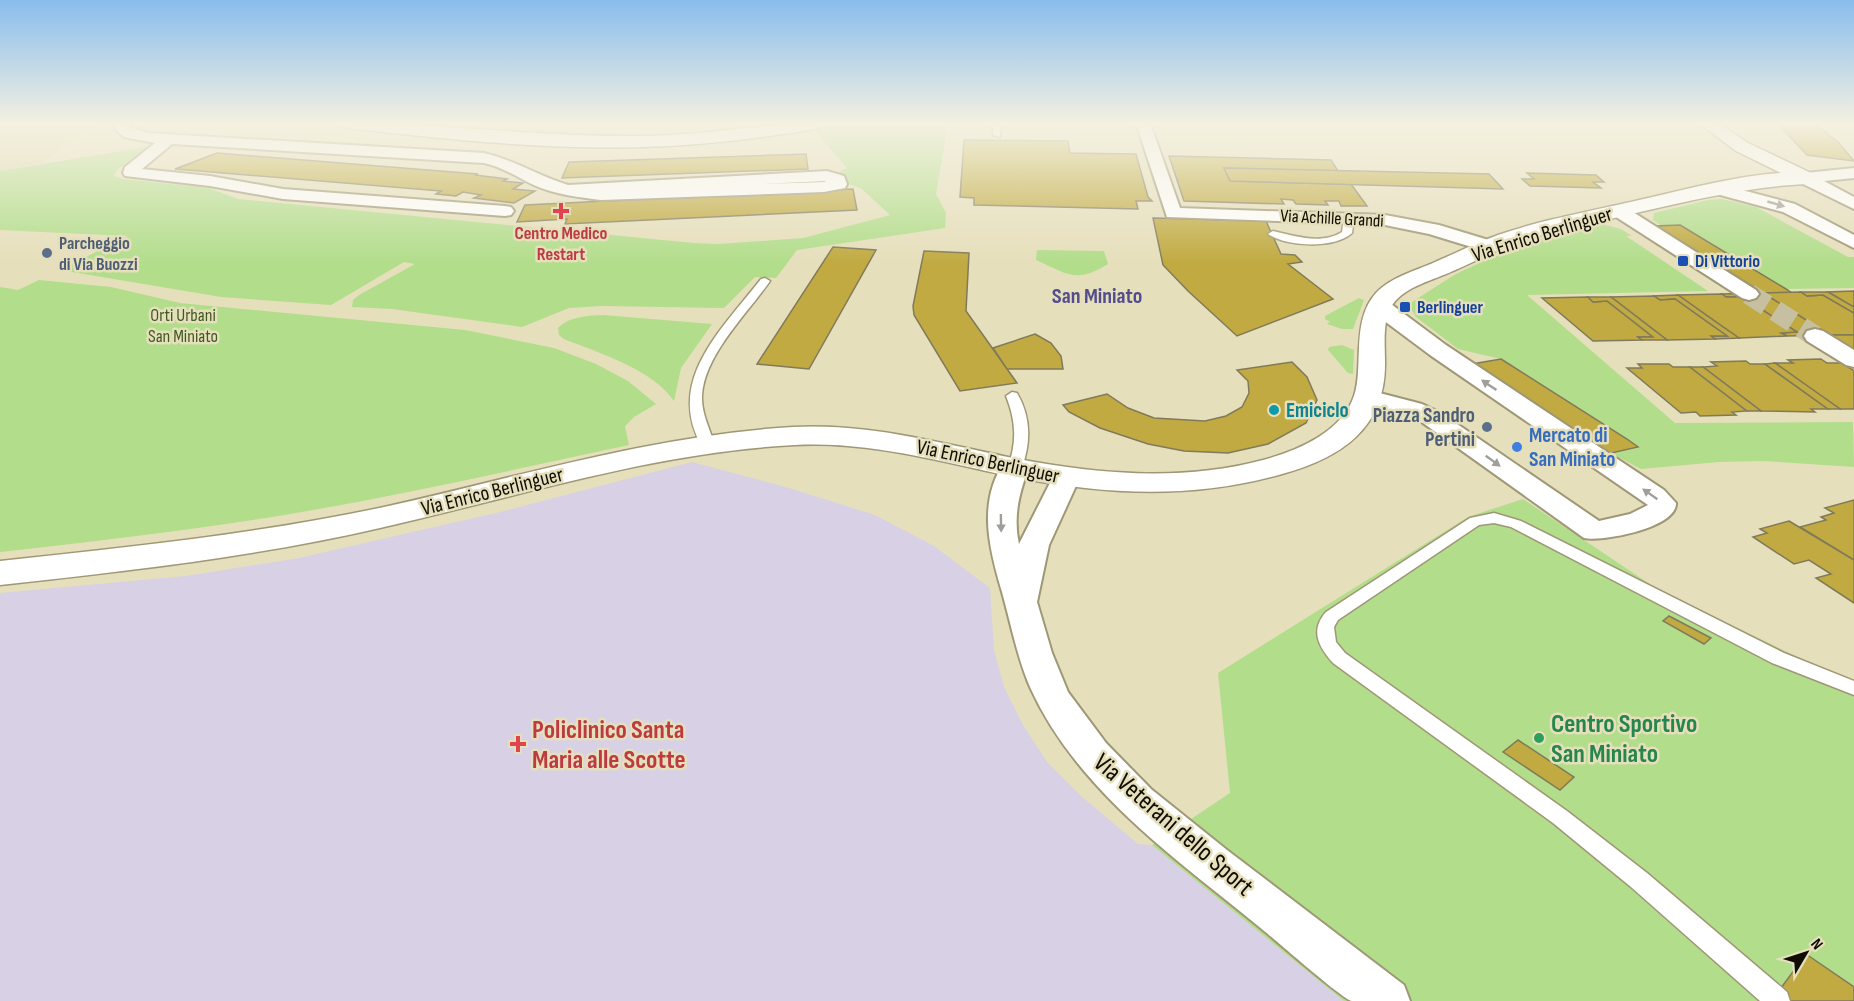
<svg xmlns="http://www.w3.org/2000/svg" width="1854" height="1001" font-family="'Sofia Sans Condensed',sans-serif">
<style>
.built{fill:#e1d8ad}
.medical{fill:#d8d0e5}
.green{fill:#b2dd8b}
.building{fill:#c0aa41;stroke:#817a5a;stroke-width:1.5}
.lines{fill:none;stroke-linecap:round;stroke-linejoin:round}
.street-tunnel{stroke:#c6bfa0;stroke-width:21;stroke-dasharray:21 10;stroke-linecap:butt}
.lane-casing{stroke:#9f9776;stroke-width:3}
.street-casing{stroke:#9f9776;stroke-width:4}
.secondary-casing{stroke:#9f9776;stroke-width:3}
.lane{fill:#fff;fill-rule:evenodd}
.street{fill:#fff;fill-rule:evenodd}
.secondary{fill:#fff;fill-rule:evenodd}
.oneway{fill:#9f9e9a}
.health-dot{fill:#e0444e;stroke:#e6dfbc;stroke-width:2}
.service-dot{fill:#5c6f8a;stroke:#e6dfbc;stroke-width:2}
.transit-dot{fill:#1a4fb4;stroke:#e6dfbc;stroke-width:2}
.culture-dot{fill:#0f9aa8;stroke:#e6dfbc;stroke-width:2}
.shop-dot{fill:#3f7fe0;stroke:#e6dfbc;stroke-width:2}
.leisure-dot{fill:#2e9e5b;stroke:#e6dfbc;stroke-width:2}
.labels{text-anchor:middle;stroke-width:5;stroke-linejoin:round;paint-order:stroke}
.far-street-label{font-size:18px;fill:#0f0c02;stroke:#e6dfbc}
.far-health-label{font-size:18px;font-weight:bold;fill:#be3a42;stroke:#e6dfbc}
.far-service-label{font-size:18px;font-weight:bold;fill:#4e5e75;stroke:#e6dfbc;text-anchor:start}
.far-transit-label{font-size:18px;font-weight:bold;fill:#164399;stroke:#e6dfbc;text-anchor:start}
.far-park-label{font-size:18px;fill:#3d5b1f;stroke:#e6dfbc}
.street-label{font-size:21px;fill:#0f0c02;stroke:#e6dfbc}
.culture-label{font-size:21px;font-weight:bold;fill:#0d838f;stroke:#e6dfbc;text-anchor:start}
.service-label{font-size:21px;font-weight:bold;fill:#4e5e75;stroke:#e6dfbc;text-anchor:end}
.shop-label{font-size:21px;font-weight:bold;fill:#366cbe;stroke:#e6dfbc;text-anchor:start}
.far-district-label{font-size:22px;font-weight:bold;fill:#534d8c;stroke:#e6dfbc}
.near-leisure-label{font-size:26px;font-weight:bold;fill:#27864d;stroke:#e6dfbc;text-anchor:start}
.near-health-label{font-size:26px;font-weight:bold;fill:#be3a42;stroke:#e6dfbc;text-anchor:start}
.near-street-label{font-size:26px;fill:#0f0c02;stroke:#e6dfbc}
</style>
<rect width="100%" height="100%" fill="#e6dfbc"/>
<path class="built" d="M0 123H90L94 125 42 163 0 171Z"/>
<path class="medical" d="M692 462 789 488 875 515 934 546 990 588 994 650 1004 687 1023 725 1047 762 1081 796 1138 844 1152 845 1344 1001H0V593L186 576 299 558 500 512Z"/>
<g class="green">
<path d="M842 123H948L936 194 946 213 945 228 797 250 776 278 755 277 724 308 602 306 569 308 522 327 392 309 352 307 353 300 359 295 415 264 404 262 331 305 221 297 60 270 128 236 0 230V171L147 147 117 170 114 176 123 179 209 188 238 199 694 243 718 244 803 238 890 215 862 189 849 184 837 173 847 168 813 129Z"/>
<path d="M1722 199 1756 207 1848 257H1854V288L1786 289 1681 225 1662 226 1653 220 1654 213 1708 200Z"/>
<path d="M1606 225 1621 229 1632 236H1626L1708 291 1527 295 1675 423 1853 422 1854 467 1763 461 1719 462 1641 469 1611 453 1637 446 1501 359 1458 349 1416 317 1410 307 1412 302C1425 294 1438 285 1451 277 1483 259 1570 225 1606 225Z"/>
<path d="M1037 250 1104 251 1108 264C1076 284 1068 274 1036 260Z"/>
<path d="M39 280 111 287 180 303 465 330 554 348 596 364 628 381 656 404 634 417 625 426 629 445C516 469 404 495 290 514 194 530 97 541 0 552V287L18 290Z"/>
<path d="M1359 298 1364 300 1353 329H1342L1327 324 1330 322 1325 319V316Z"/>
<path d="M603 315 712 324 681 368 674 401C652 369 599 353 564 339L559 335 558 328C570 316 587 316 603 315Z"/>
<path d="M1342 345 1354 350 1353 374 1348 373 1328 350 1329 347Z"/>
<path d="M1523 499 1660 591 1854 684V1001H1344L1152 845 1230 793 1218 673 1468 517Z"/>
</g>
<g class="building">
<path d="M1777 123H1814L1838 142 1854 161 1807 155Z"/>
<path d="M964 140 1068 141 1070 153 1136 154 1148 197 1152 201H1136L1138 209 974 205V198L960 197Z"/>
<path d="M217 153 478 174 475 175 507 179 503 181 523 183 513 189 535 191 514 203 474 198 481 195 463 192 456 196 436 194 441 191 175 169Z"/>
<path d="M806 154 808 169 562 178 569 162Z"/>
<path d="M1169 156 1331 160 1338 171 1224 168 1230 181 1351 184 1367 206H1341L1339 201H1325L1328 205 1296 204 1293 200 1281 199 1284 204 1184 201Z"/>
<path d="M1224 168 1489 174 1503 189 1230 181Z"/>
<path d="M1527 173 1596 175 1604 182H1593L1601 188 1530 186 1522 179H1534Z"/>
<path d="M853 189 857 210 565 224 567 219 517 222 525 205Z"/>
<path d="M1153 218 1266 221 1281 254 1295 255 1302 262 1288 264 1333 299 1237 336 1188 291 1163 265Z"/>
<path d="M1680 225 1786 289 1792 293H1763L1656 226Z"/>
<path d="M833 247 876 250 809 369 757 364Z"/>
<path d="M924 251 969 253 966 311 1017 383 960 391 914 315 913 306Z"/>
<path d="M1854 291V307L1828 292Z"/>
<path d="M1801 292 1807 296 1823 295 1854 313V335H1830L1763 293Z"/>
<path d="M1801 292H1828L1854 307V313L1823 295 1807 296Z"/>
<path d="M1763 293 1830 335 1787 336 1781 333 1797 332 1742 297H1726L1722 294Z"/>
<path d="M1722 294 1726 297H1742L1797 332 1781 333 1787 336 1739 338 1678 295Z"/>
<path d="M1678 295 1713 320 1739 338 1715 339 1711 336H1727L1675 299 1660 300 1654 296Z"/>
<path d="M1654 296 1660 300 1675 299 1727 336H1711L1715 339 1667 340 1611 297Z"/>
<path d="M1588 297 1593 302 1607 301 1653 337H1638L1642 340 1593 341 1542 298Z"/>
<path d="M1588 297H1611L1667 340H1642L1638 337H1653L1607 301 1593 302Z"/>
<path d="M1035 334 1051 343 1061 356 1063 369H1007L993 348Z"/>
<path d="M1830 335H1854V350Z"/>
<path d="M1501 359 1627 439 1638 447 1607 454 1472 364Z"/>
<path d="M1821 359 1827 363H1842L1854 371V409H1840L1775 363H1793L1788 360Z"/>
<path d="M1746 361 1750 364H1765L1828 409H1811L1815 412 1761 411 1703 367 1717 366 1711 362Z"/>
<path d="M1292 362 1307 377 1317 400 1306 423 1268 444 1228 453 1184 451 1148 444 1100 428 1069 412 1063 405 1107 394 1128 408 1154 418 1205 421 1226 416 1242 407 1249 393 1248 381 1237 370Z"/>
<path d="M1775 363 1816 392 1840 409H1828L1765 364Z"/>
<path d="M1638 364H1669L1673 367H1690L1747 411 1732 412 1736 415 1700 416 1696 412 1681 413 1627 368H1642Z"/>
<path d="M1690 367H1703L1761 411H1747Z"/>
<path d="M1854 500V560L1800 527 1826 520 1821 517 1834 513 1825 508Z"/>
<path d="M1789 521 1854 560V603L1816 578 1831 574 1809 560 1794 564 1753 537 1767 533 1760 529Z"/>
<path d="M1669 616 1711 638 1704 644 1663 621Z"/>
<path d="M1518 740 1574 777 1560 790 1503 752Z"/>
<path d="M1806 954 1854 987V1001H1791L1778 992Z"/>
</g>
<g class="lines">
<path class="street-tunnel" d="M1749 294 1815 336"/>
<defs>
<g id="lane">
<path d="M85 123 70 126 66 124 67 123Z"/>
<path d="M993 123H1001L1000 137 993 135Z"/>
<path d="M1349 215 1354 218 1352 233C1335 249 1286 247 1268 234L1273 231C1295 236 1321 245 1342 232L1344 218Z"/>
<path d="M765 278 770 281C748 313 704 355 702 396 701 412 710 430 715 445L713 448H703C663 382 723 328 761 279Z"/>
<path d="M1012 392 1017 393C1031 417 1031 442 1022 467L1015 471 1008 467C1017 442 1016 421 1006 396Z"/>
<path d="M1494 513 1521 521 1784 653 1854 681V695L1772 663 1511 527 1494 523 1479 525 1338 620 1334 627 1336 642 1345 653 1567 811 1647 873 1787 992 1790 1001H1760L1631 887 1553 823 1333 663C1318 646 1310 630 1326 612L1470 518Z"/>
</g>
<g id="street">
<path d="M115 123H129V127L148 133 484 153C514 160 539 176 568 185L827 171 844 176 847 184 845 188 824 192 601 200C579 197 557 195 536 186 519 178 503 167 484 163L172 144 142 169 210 176 283 189 505 206 511 207 514 211 511 215 505 216 283 199 210 186 125 176 123 173 125 167 155 143 124 137 115 129ZM826 181 824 182 760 184Z"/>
<path d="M1136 123H1150L1180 208 1385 215 1439 225 1495 242 1498 246 1495 250 1488 252 1429 234 1385 225 1167 217Z"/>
<path d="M1854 168V178L1824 181 1854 197V209L1799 182 1797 178 1805 173Z"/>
<path d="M1719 184 1795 204 1854 235V248L1783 212 1713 193 1710 189 1713 185Z"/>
<path d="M1619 206 1625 207 1756 290 1759 294 1756 298 1749 300 1742 298 1613 215 1610 211 1613 207Z"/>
<path d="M1379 300 1387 301 1446 345 1664 490 1676 503C1677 528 1602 542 1584 538L1423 423 1404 414 1359 402 1356 397 1359 392 1368 390 1422 404 1441 413 1599 521 1630 514 1648 505 1430 355 1371 311 1368 306 1371 301Z"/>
<path d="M1815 329 1823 331 1854 350V367L1846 365 1807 341 1804 336 1807 331Z"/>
<path d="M1015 459 1025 461 1029 467C1019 493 1013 517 1019 544L1056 471 1066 469 1076 471 1080 477 1049 545 1037 602 1052 653 1068 692 1106 743 1151 789 1227 850 1404 985 1410 1001C1394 1001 1367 1001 1352 1001 1342 999 1277 941 1263 930 1178 860 1077 791 1030 687 1017 657 1011 624 1002 592 989 548 977 502 1005 461Z"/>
</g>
<g id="secondary">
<path d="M339 123C439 123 538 137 639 136 703 136 766 123 829 123L821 128C762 138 704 145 644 147 545 150 445 139 347 128Z"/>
<path d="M1699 123H1718L1748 143 1811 173 1815 178 1812 182 1805 184C1748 187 1696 199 1640 212 1599 222 1557 229 1516 243 1494 251 1474 262 1453 271 1434 280 1406 286 1393 304 1382 319 1385 344 1385 362 1386 428 1341 458 1282 474 1194 499 1108 495 1019 478 945 463 872 441 795 445 654 452 517 497 380 528 255 557 127 571 0 585V561C129 547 257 534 384 507 519 477 653 435 793 427 868 423 940 443 1013 458 1095 474 1181 482 1263 460 1297 451 1342 432 1354 396 1359 381 1358 363 1359 348 1360 328 1362 309 1376 293 1391 277 1415 271 1435 262 1456 253 1476 243 1498 235 1547 218 1598 210 1648 198 1692 188 1736 176 1781 173L1736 151Z"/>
</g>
</defs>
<use href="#lane" class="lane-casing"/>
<use href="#street" class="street-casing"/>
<use href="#secondary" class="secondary-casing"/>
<use href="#lane" class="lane"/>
<use href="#street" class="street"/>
<use href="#secondary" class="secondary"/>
</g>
<defs><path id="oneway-solid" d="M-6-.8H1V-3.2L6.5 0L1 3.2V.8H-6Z" transform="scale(1.5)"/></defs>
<g class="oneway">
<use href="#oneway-solid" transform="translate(1776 204) rotate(16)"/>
<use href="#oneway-solid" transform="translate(1489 385) rotate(-146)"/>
<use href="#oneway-solid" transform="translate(1493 461) rotate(36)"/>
<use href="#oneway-solid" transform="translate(1650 494) rotate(-145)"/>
<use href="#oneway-solid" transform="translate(1001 523) rotate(89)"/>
</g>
<linearGradient id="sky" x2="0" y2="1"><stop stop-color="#89bdec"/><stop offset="0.47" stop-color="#f4f1e1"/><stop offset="1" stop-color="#f4f1e1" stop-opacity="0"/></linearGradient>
<rect width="1854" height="263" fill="url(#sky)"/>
<g class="health-dot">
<path d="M558 202h6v6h6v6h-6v6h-6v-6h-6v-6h6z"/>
<path d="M515 735h6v6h6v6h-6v6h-6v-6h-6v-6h6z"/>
</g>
<g class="service-dot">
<circle cx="47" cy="253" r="6"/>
<circle cx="1487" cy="427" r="6"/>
</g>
<g class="transit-dot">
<rect x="1677" y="255" width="12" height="12" rx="3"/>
<rect x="1399" y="301" width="12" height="12" rx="3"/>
</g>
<circle class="culture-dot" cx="1274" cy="410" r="6"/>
<circle class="shop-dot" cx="1517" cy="447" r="6"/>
<circle class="leisure-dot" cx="1539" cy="738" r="6"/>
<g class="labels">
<g class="far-street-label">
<text transform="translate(1332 218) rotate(3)" y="6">Via Achille Grandi</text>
</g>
<g class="far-health-label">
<text x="561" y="239">Centro Medico<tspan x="561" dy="21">Restart</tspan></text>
</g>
<g class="far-service-label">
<text x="59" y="249">Parcheggio<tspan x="59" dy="21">di Via Buozzi</tspan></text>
</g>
<g class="far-transit-label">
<text x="1695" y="267">Di Vittorio</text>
<text x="1417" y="313">Berlinguer</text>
</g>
<g class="far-park-label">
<text x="183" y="321">Orti Urbani<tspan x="183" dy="21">San Miniato</tspan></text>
</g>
<g class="street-label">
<text transform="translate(1542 234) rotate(-17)" y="7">Via Enrico Berlinguer</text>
<text transform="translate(988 461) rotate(12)" y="7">Via Enrico Berlinguer</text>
<text transform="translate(492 491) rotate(-14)" y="7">Via Enrico Berlinguer</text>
</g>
<g class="culture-label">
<text x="1286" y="417">Emiciclo</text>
</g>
<g class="service-label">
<text x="1475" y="422">Piazza Sandro<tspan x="1475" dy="24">Pertini</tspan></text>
</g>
<g class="shop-label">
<text x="1529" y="442">Mercato di<tspan x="1529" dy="24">San Miniato</tspan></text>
</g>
<g class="far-district-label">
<text x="1097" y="303">San Miniato</text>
</g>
<g class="near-leisure-label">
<text x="1551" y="732">Centro Sportivo<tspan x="1551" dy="30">San Miniato</tspan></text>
</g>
<g class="near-health-label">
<text x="532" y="738">Policlinico Santa<tspan x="532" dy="30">Maria alle Scotte</tspan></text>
</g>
<g class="near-street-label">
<text transform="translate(1174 824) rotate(41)" y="9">Via Veterani dello Sport</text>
</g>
</g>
<g transform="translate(1806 953) rotate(51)" stroke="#e6dfbc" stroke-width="4.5" paint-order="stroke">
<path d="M0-4.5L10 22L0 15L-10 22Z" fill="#0f0c02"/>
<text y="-9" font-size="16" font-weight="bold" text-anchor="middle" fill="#0f0c02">N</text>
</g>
</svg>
